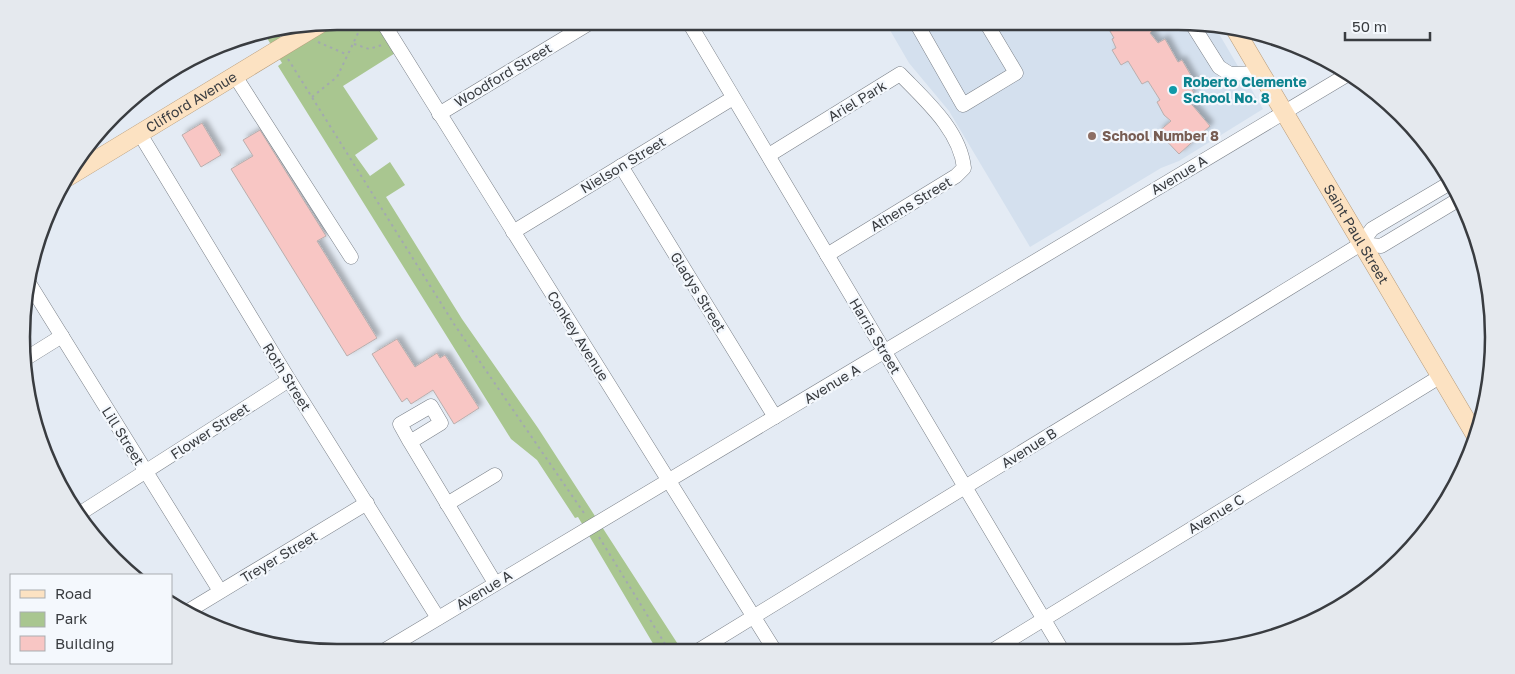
<svg xmlns="http://www.w3.org/2000/svg" width="1515" height="674" font-family="'Golos Text',sans-serif">
<style>
.built{fill:#d4e0ee}
.green{fill:#a9c690}
.building{fill:#f8c6c4;stroke:#baaead;filter:url(#shadow)}
.lines{fill:none;stroke-linecap:round;stroke-linejoin:round}
.minor-casing{stroke:#7b8189;stroke-width:15}
.major-casing{stroke:#b69b7a;stroke-width:19}
.path{stroke:#a3a9b0;stroke-width:2;stroke-dasharray:2.5 4;stroke-linecap:butt}
.minor{stroke:#fff;stroke-width:14}
.major{stroke:#fce2c2;stroke-width:18}
.culture-dot{fill:#0f9aa8;stroke:#f4f8fd;stroke-width:2}
.education-dot{fill:#8d6e63;stroke:#f4f8fd;stroke-width:2}
.labels{text-anchor:middle;stroke-width:4.5;stroke-linejoin:round;paint-order:stroke}
.street-label{font-size:14px;fill:#393c40;stroke:#f4f8fd}
.culture-label{font-size:14px;font-weight:bold;fill:#0d838f;stroke:#f4f8fd;text-anchor:start}
.education-label{font-size:14px;font-weight:bold;fill:#785e54;stroke:#f4f8fd;text-anchor:start}
.rim{fill:none;stroke:#393c40;stroke-width:2.5}
</style>
<defs>
<filter id="shadow"><feDropShadow dx="4" dy="-4" stdDeviation="2.5" flood-color="#0004"/></filter>
</defs>
<rect width="100%" height="100%" fill="#e4ebf4"/>
<path class="built" d="M893 21H1178L1215 27 1263 109 1179 161 1161 168 1030 247 949 111 909 63 887 25Z"/>
<path class="green" d="M337 21H382L400 50 343 86 378 139 355 155 370 176 390 162 405 185 386 197 462 319 538 428 683 652H658L578 517 575 518 537 460 511 439 278 66 282 63 264 33 280 31 278 34 285 45 320 24Z"/>
<g class="building">
<path d="M1104 21 1152 22 1157 26 1150 33 1158 43 1165 39 1178 62 1182 60 1196 84 1191 87 1194 93 1189 94 1191 98 1188 100 1210 126 1179 154 1158 132 1171 121 1164 115 1157 102 1160 100 1148 81 1142 84 1128 61 1121 65 1112 50 1116 48 1112 39 1114 38Z"/>
<path d="M202 123 221 155 201 167 182 135Z"/>
<path d="M260 130 326 236 317 241 377 338 347 356 231 169 253 156 243 140Z"/>
<path d="M397 339 415 367 437 353 440 358 445 355 479 408 454 424 433 390 411 404 407 398 402 402 372 354Z"/>
</g>
<g class="lines">
<defs>
<g id="minor">
<path d="M382 21 775 651"/>
<path d="M688 21 1062 650"/>
<path d="M925 21 918 26 963 105 1016 73 985 21"/>
<path d="M1192 24 1219 67 1230 74 1260 73"/>
<path d="M235 76 351 257"/>
<path d="M439 114 593 21"/>
<path d="M140 134 289 380 438 618"/>
<path d="M769 155 900 74C925 100 960 130 964 168L956 176 827 255"/>
<path d="M621 166 775 417"/>
<path d="M513 232 733 98"/>
<path d="M1361 244 1381 246 1461 198"/>
<path d="M27 280 220 591"/>
<path d="M25 359 62 336"/>
<path d="M410 442 400 424 431 406 441 423 410 442 495 583"/>
<path d="M447 504 495 475"/>
<path d="M79 514 289 380"/>
<path d="M190 610 367 503"/>
<path d="M992 651 1441 376"/>
<path d="M696 652 1361 244 1372 229 1450 183"/>
<path d="M380 653 1345 76"/>
</g>
<g id="major">
<path id="s1" d="M1236 31 1477 438"/>
<path id="s2" d="M63 180 320 24"/>
</g>
</defs>
<use href="#minor" class="minor-casing"/>
<use href="#major" class="major-casing"/>
<g class="path">
<path d="M318 42 348 55"/>
<path d="M354 44 369 49 382 45"/>
<path d="M288 59 454 324 586 516"/>
<path d="M312 97 337 77 361 27 368 21"/>
<path d="M599 537 670 652"/>
</g>
<use href="#minor" class="minor"/>
<use href="#major" class="major"/>
</g>
<circle class="culture-dot" cx="1173" cy="90" r="5"/>
<circle class="education-dot" cx="1092" cy="136" r="5"/>
<g class="labels">
<g class="street-label">
<text transform="translate(503 75) rotate(-31)" y="5">Woodford Street</text>
<text transform="translate(857 101) rotate(-31)" y="5">Ariel Park</text>
<text dy="5" stroke="none"><textPath href="#s2" startOffset="150">Clifford Avenue</textPath></text>
<text transform="translate(623 165) rotate(-31)" y="5">Nielson Street</text>
<text transform="translate(1179 175) rotate(-31)" y="5">Avenue A</text>
<text transform="translate(911 204) rotate(-31)" y="5">Athens Street</text>
<text dy="5" stroke="none"><textPath href="#s1" startOffset="236">Saint Paul Street</textPath></text>
<text transform="translate(698 292) rotate(58)" y="5">Gladys Street</text>
<text transform="translate(578 336) rotate(58)" y="5">Conkey Avenue</text>
<text transform="translate(875 336) rotate(59)" y="5">Harris Street</text>
<text transform="translate(287 377) rotate(58)" y="5">Roth Street</text>
<text transform="translate(832 384) rotate(-31)" y="5">Avenue A</text>
<text transform="translate(210 431) rotate(-33)" y="5">Flower Street</text>
<text transform="translate(123 436) rotate(58)" y="5">Lill Street</text>
<text transform="translate(1029 448) rotate(-32)" y="5">Avenue B</text>
<text transform="translate(1216 514) rotate(-31)" y="5">Avenue C</text>
<text transform="translate(279 557) rotate(-31)" y="5">Treyer Street</text>
<text transform="translate(484 590) rotate(-31)" y="5">Avenue A</text>
</g>
<g class="culture-label">
<text x="1183" y="87">Roberto Clemente<tspan x="1183" dy="16">School No. 8</tspan></text>
</g>
<g class="education-label">
<text x="1102" y="141">School Number 8</text>
</g>
</g>
<path d="M0 0H1515V674H0ZM337 30H1178A307 307 0 0 1 1485 337V337A307 307 0 0 1 1178 644H337A307 307 0 0 1 30 337V337A307 307 0 0 1 337 30Z" fill="#e5e9ee" fill-rule="evenodd"/>
<path class="rim" d="M337 30H1178A307 307 0 0 1 1485 337V337A307 307 0 0 1 1178 644H337A307 307 0 0 1 30 337V337A307 307 0 0 1 337 30Z"/>
<rect x="10" y="574" width="162" height="90" fill="#f4f8fd" stroke="#a9adb1"/>
<rect x="20" y="590" width="25" height="8" fill="#fce2c2" stroke="#a9adb1"/>
<text x="55" y="599" font-size="15" fill="#393c40">Road</text>
<rect x="20" y="612" width="25" height="15" fill="#a9c690" stroke="#a9adb1"/>
<text x="55" y="624" font-size="15" fill="#393c40">Park</text>
<rect x="20" y="636" width="25" height="15" fill="#f8c6c4" stroke="#a9adb1"/>
<text x="55" y="649" font-size="15" fill="#393c40">Building</text>
<path d="M1345 32v8h85v-8" fill="none" stroke="#393c40" stroke-width="2.5"/>
<text x="1352" y="32" font-size="15" fill="#393c40" stroke="#f4f8fd" stroke-width="4" paint-order="stroke">50 m</text>
</svg>
